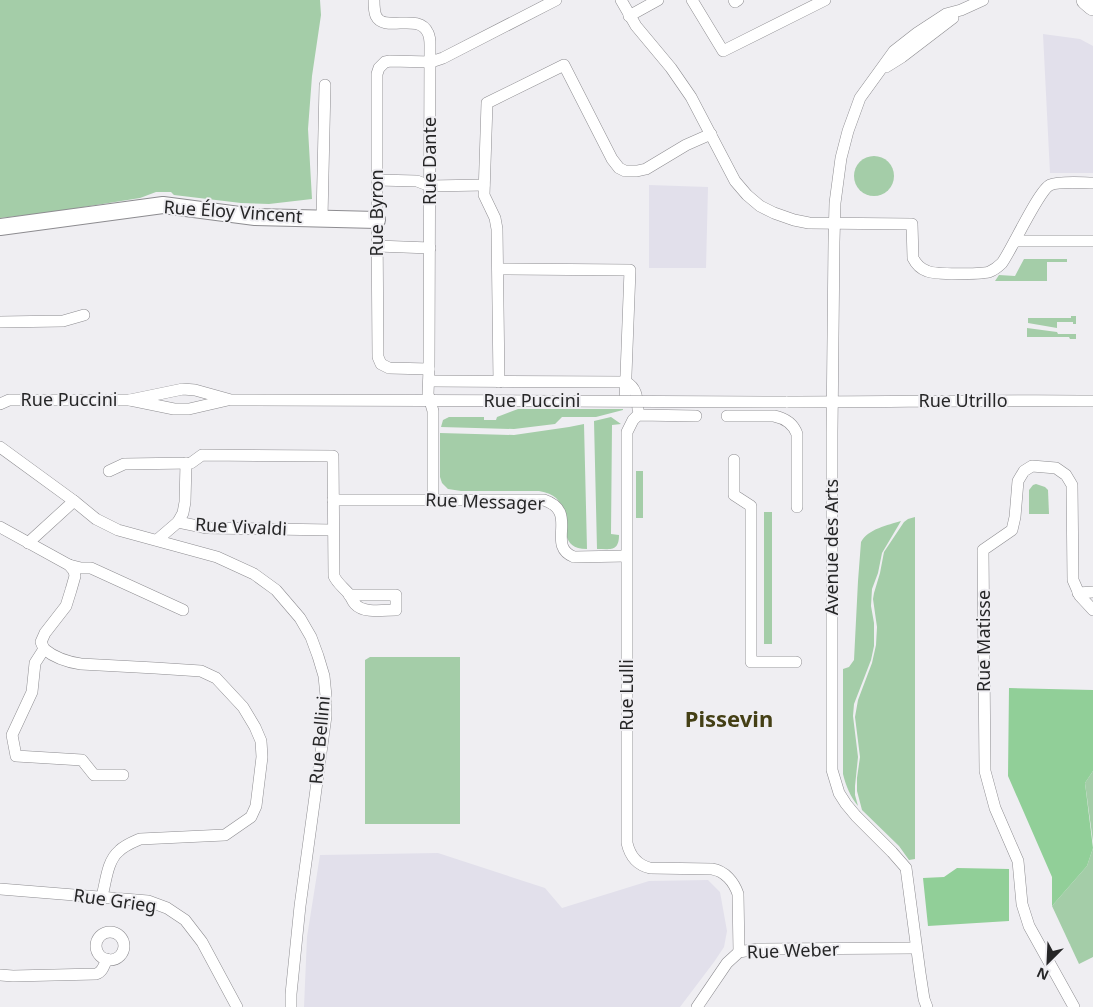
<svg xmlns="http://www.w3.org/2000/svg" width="1093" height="1007" font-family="'Noto Sans',sans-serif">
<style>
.built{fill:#e2e0eb}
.green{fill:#a4cda8}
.forest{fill:#91cf98}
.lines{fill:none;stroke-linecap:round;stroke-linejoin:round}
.street-casing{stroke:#8d8c90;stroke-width:12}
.secondary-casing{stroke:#8d8c90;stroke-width:18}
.primary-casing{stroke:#8d8c90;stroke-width:20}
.street{stroke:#fff;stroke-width:11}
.secondary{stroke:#fff;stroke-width:16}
.primary{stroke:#fff;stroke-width:19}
.street-bridge-casing{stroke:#8d8c90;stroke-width:12;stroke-linecap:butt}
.street-bridge{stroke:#fff;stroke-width:11}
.labels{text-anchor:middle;stroke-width:4;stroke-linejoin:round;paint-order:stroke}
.street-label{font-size:18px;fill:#262627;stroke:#efeef2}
.district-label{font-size:22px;font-weight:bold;fill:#443f15;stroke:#efeef2}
</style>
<rect width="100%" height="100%" fill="#efeef2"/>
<g class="built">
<path d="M1043 34 1080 39 1093 46V173H1050Z"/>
<path d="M649 185 708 187 706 268H649Z"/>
<path d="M438 853 545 888 562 908 649 881 708 880 720 892 727 931 724 947 714 962 680 1007H304L307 937 320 855Z"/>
</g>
<g class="green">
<path d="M0 0H320L321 15 312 76 308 129 312 199 269 204 241 203 174 195 171 192H156L140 198 46 213 0 218Z"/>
<circle cx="874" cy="176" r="20"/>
<path d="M1024 259H1067V262H1047V281H995L999 275 1015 276Z"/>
<path d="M1071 316H1076V324H1073V322H1057V328L1028 323V318H1071Z"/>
<path d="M1027 328 1057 332 1058 334H1076V339H1070L1069 337H1027Z"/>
<path d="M518 409H623V410L596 417H562L555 424 514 429 441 427 443 420 449 417H484V420H496L497 417Z"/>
<path d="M611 417 621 424 612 425 611 534 619 535C619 552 610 549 597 549L594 421Z"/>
<path d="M584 424 587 549C546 549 585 498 539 491H461L448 489 442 483 440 477V433L514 435 569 427Z"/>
<rect x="636" y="471" width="7" height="47"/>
<path d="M1036 484 1045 487 1048 490 1049 514H1029V490L1033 485Z"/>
<rect x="764" y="512" width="8" height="132"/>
<path d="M915 517V859L909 860 899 846 862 810 857 791V778L860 757 855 717 858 700 872 663 876 645 877 627 873 599 874 593 880 573 884 552 904 522 908 519Z"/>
<path d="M901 521 882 553 878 573 872 589 871 606 874 623V646L871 660 854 704 853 716 858 757 855 786V795L858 806C850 796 846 786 843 774V669L849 667 854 660 858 581 861 542C868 529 888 525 901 521Z"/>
<path d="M370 657H460V824H365V660Z"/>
<path d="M1093 771V842L1085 783Z"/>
<path d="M1093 848V957L1079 964 1052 906 1087 866Z"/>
</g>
<g class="forest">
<path d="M1009 688 1093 690V771L1085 783 1093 848 1087 866 1052 906V877L1008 776Z"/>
<path d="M957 868 1009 869V921L928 926 923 878 944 877Z"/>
</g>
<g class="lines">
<defs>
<g id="street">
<path d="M374 0C374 5 374 11 376 16 384 33 419 12 428 33 430 37 430 41 430 45L429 369 428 394 433 411V500"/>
<path d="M621 0 636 26 671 68 691 97 735 181 747 195 760 206 774 213 794 220 809 223 912 224 913 258C916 264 921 269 927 271 935 275 980 274 989 272 994 270 998 267 1002 263 1012 249 1039 190 1050 185 1059 181 1083 183 1093 183"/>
<path d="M692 0 723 51 825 0"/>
<path d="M734 0 735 2 738 0"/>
<path d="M629 16 658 0"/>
<path d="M886 67 902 57 953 18"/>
<path d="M377 180 417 181 430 186 484 185"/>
<path d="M322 218 325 85"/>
<path d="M1015 241H1093"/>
<path d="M377 246 430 248"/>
<path d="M498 269 630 270 625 401"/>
<path d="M0 322 63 321 84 315"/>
<path d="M429 369 389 368 381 364 378 357 377 220V74L379 68 385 62 390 61 431 62 443 58 556 0"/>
<path d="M429 381 626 382C637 388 637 398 638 409"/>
<path d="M499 382 497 229 495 218 484 195 487 103 564 65 612 159 619 168 625 171H637L646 169 686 145 711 134"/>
<path d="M130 400 183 389 195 390 231 400 552 401"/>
<path d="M786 402C888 402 991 400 1093 401"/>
<path d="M0 404 9 400H130L174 409H189L228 400"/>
<path d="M696 416 638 415 633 420 627 432V843C630 856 637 865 650 868L712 869C725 871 734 882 738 894L739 952"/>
<path d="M727 416H774C784 418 793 423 797 434V507"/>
<path d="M0 447 74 501 96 519 118 530 217 557 254 574 276 590 300 618 311 637 318 656 324 676 326 696V716L300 906 291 994V1007"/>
<path d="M734 460V495L751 506V662H796"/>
<path d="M109 471 124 464 191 463 202 455 333 456 334 576C337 583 343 587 349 594 351 597 352 601 355 604 364 614 384 610 396 610V595H349"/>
<path d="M333 500H544C580 512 545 546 574 557L626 556"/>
<path d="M178 522 183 513 185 502 186 463"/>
<path d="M0 527 69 565 74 571 75 576 71 590 66 606 45 633 41 642 44 649 35 663 32 692 12 735 16 756 82 760 94 775H123"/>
<path d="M157 540 178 522 207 528 333 530"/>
<path d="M28 543 74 501"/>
<path d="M69 565 81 568H91L183 610"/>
<path d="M1078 593 1093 592"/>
<path d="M44 649C55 658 67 662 81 664L155 668 201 671 216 678 243 707 255 727 261 741 262 757 256 806 251 817 225 835 140 839C133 842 125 845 119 851 107 861 106 882 102 896"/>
<path d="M0 889 136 900 148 901 167 908 185 920 202 942 237 1007"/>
<circle cx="110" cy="946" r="14"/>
<path d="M0 975 13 976 96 974C103 972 104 965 107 959"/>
<path d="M697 1007 727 963 739 952 757 949 916 948"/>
<path d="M927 1007 924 999 920 973 906 868 892 852 856 816 846 804 839 793 832 770V432L834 242 835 203 841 158 848 131 860 98 894 51 917 33 946 14 961 10 983 0"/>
<path d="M1074 1007 1029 926 1022 904 1018 861 995 808 985 771 983 550 1012 530 1015 517 1018 481 1024 471 1032 466 1056 468 1066 475 1072 485 1073 580 1080 596 1093 610"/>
</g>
<path id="secondary" d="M0 227 163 205 255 217 377 220"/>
<path id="primary" d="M1086 0 1093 6"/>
</defs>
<use href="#street" class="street-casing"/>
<use href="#secondary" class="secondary-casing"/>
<use href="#primary" class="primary-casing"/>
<use href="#street" class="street"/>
<use href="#secondary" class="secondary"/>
<use href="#primary" class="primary"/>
<defs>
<path id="street-bridge" d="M552 401 786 402"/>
</defs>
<use href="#street-bridge" class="street-bridge-casing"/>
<use href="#street-bridge" class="street-bridge"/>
</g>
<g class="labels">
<g class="street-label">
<text transform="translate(430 161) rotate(-90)" y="6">Rue Dante</text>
<text transform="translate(233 212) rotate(4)" y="6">Rue Éloy Vincent</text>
<text transform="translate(377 213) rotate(-90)" y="6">Rue Byron</text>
<text x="69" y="406">Rue Puccini</text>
<text x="532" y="407">Rue Puccini</text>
<text x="963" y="407">Rue Utrillo</text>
<text transform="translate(485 502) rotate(2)" y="6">Rue Messager</text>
<text transform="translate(241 527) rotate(3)" y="6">Rue Vivaldi</text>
<text transform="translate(832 547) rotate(-90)" y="6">Avenue des Arts</text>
<text transform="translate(984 641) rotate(-90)" y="6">Rue Matisse</text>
<text transform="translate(627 695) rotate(-90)" y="6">Rue Lulli</text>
<text transform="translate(320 740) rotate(-85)" y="6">Rue Bellini</text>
<text transform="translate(115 901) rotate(8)" y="6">Rue Grieg</text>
<text transform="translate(793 951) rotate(-2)" y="6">Rue Weber</text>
</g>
<g class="district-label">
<text x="729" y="727">Pissevin</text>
</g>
</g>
<g transform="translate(1048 962) rotate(204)" stroke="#efeef2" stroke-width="4" paint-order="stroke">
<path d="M0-4L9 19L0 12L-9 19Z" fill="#262627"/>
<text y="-8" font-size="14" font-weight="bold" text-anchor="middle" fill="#262627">N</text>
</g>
</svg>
